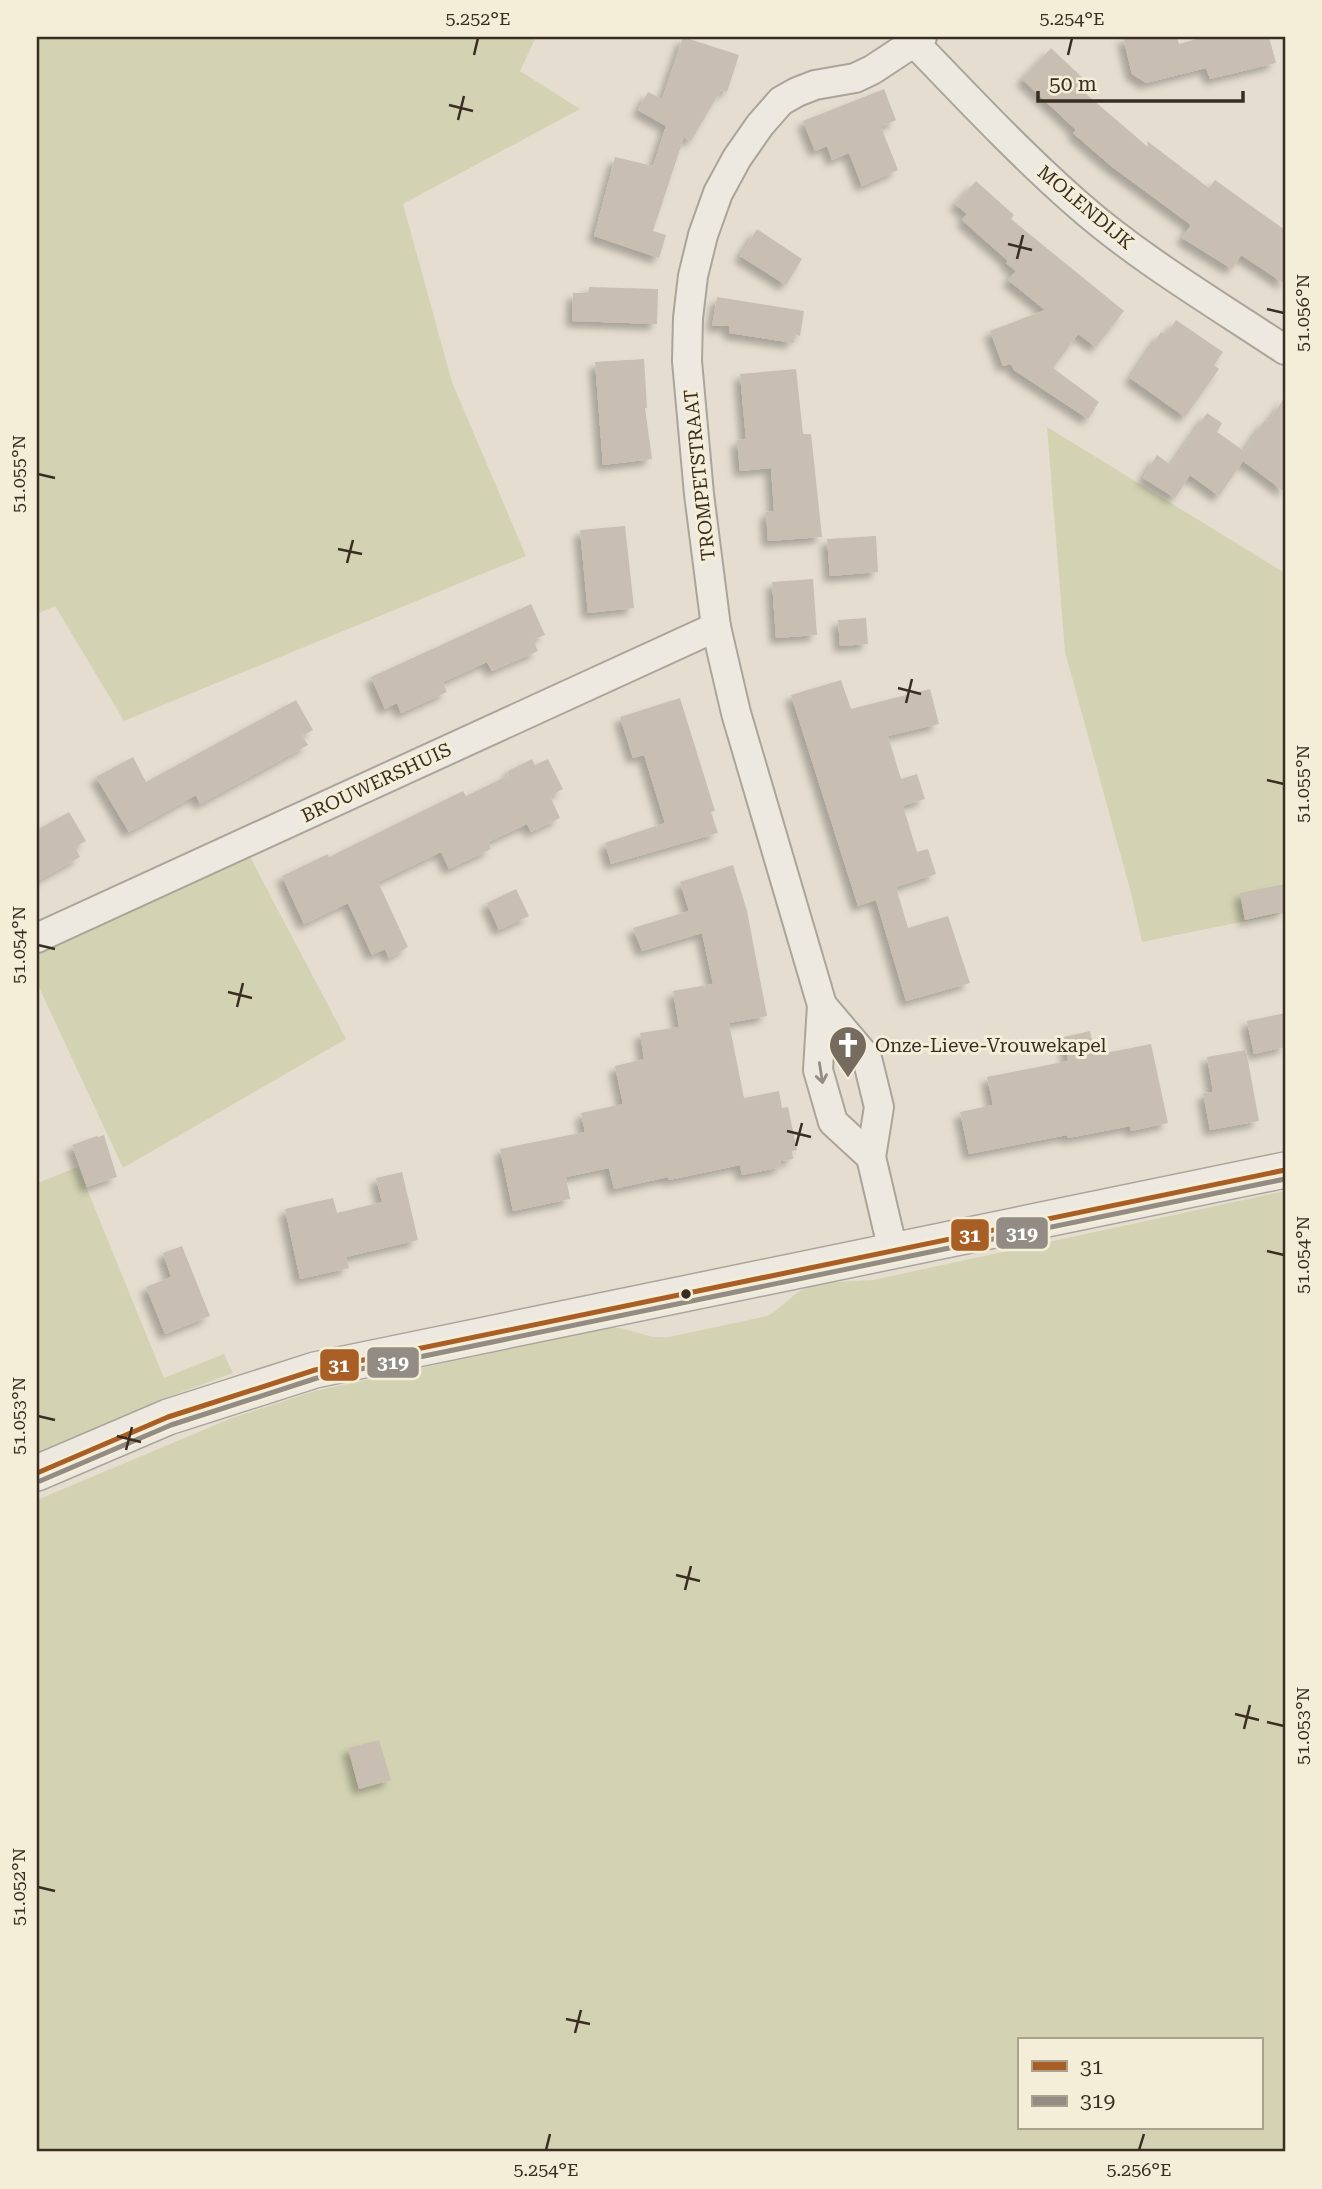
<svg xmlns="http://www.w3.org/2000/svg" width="1322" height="2189" font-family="'Roboto Serif',serif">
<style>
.green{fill:#d3d3b3;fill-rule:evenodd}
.building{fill:#c8beb1;filter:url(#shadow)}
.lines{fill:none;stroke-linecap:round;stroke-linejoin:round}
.minor-casing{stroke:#aaa499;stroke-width:32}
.tertiary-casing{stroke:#aaa499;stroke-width:38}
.minor{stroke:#ede9e1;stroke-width:28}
.tertiary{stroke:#ede9e1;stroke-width:35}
.bus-1-casing{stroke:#f4edd7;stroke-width:10}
.bus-2-casing{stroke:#f4edd7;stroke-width:10}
.bus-1{stroke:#a85e24;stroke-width:5}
.bus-2{stroke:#928c85;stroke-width:5}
.oneway{stroke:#938b81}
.ticks{fill:none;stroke:#392d21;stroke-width:2.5}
.bus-dot{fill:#392d21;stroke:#f4edd7;stroke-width:2.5}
.labels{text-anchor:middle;stroke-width:6;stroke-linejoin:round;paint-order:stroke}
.street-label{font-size:19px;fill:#392d21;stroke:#f4edd7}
.poi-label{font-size:19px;fill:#392d21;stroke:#f4edd7;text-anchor:start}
.line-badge{stroke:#f4edd7;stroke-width:2.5}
.badge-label{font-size:19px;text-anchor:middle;font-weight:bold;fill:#fff}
.neatline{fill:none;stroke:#392d21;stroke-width:2.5}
.ticks-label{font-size:18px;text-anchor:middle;fill:#392d21}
</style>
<defs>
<filter id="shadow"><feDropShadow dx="-6" dy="6" stdDeviation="3.5" flood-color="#0004"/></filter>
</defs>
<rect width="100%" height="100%" fill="#e5ded0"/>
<g class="green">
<path d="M37 37H536L520 71 580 109 403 204 452 382 526 556 124 721 55 606 37 614Z"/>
<path d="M1047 427 1285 573V913L1142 942 1131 893 1065 652Z"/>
<path d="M248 853 346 1039 123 1168 37 983V954Z"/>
<path d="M78 1167 164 1378 224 1354 233 1373 171 1396 37 1453V1183Z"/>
<path d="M1285 1191V2152H37V1500L232 1418 315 1391 608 1328H621L653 1337H669L767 1316C781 1309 789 1297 802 1290 823 1280 850 1282 873 1280ZM1019 2040H1261V2128H1019Z"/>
</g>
<g class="building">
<path d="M683 37 739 55 727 92 721 90 691 141 684 137 653 231 666 235 659 258 594 236 615 157 653 166 666 126 638 110 648 92 662 99Z"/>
<path d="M1123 37H1177L1179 44 1204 37H1269L1276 63 1210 79 1206 68 1146 83 1132 74Z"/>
<path d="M1051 48 1086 81 1079 88 1148 147 1147 141 1209 188 1215 180 1285 230V284L1241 255 1232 269 1182 238 1191 225 1111 166 1073 133 1076 130 1022 79Z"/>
<path d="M884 89 896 120 881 127 898 170 862 186 849 153 832 160 827 146 815 151 803 121Z"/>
<path d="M976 181 1014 215 1011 219 1124 311 1096 347 1078 334 1053 368 1099 402 1088 419 1014 370 1011 364 1003 366 990 331 1045 310 1008 280 1016 271 1006 263 1008 261 962 220 967 214 955 204Z"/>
<path d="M757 229 802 259 786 285 740 256Z"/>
<path d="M589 287 658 289 657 324 572 321 573 293H589Z"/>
<path d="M717 297 804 311 800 336 793 334 794 343 729 333V326H712Z"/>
<path d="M1176 320 1223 352 1214 365 1219 369 1185 417 1130 378 1161 332 1166 335Z"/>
<path d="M644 359 647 408H645L652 459 603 465 595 362Z"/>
<path d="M796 369 803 434H811L822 537 768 541 766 512 774 511 771 468 740 471 737 440 746 439 740 374Z"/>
<path d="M1285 397V492L1243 461 1219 496 1190 475 1175 498 1143 478 1157 455 1171 465 1207 413 1222 423 1217 432 1244 451 1265 420 1268 422Z"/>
<path d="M625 526 634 608 588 613 580 530Z"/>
<path d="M876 536 878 572 830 576 827 539Z"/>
<path d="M813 579 817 635 776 638 772 582Z"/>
<path d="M531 604 545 635 533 640 538 651 492 671 487 662 443 682 447 692 401 713 397 703 385 709 371 677Z"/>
<path d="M866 618 868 644 840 646 838 620Z"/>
<path d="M841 680 851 709 930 689 939 724 888 736 901 779 917 774 925 799 903 806 917 852 928 849 936 874 896 887 908 928 948 916 970 983 906 1001 876 900 858 906 791 695Z"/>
<path d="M680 698 715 811 711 812 718 833 611 864 605 843 665 823 644 755 633 758 620 717Z"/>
<path d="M296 700 313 730 302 736 308 745 200 804 196 795 129 832 96 777 133 757 146 782Z"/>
<path d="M532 759 535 765 548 759 563 789 550 796 560 818 531 832 527 824 488 842 491 849 449 869 441 852 378 882 408 947 389 958 385 949 372 955 348 903 304 924 282 876 328 854 329 857 463 791 466 796 509 775 508 771Z"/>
<path d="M69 812 86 841 75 847 80 857 37 881V830Z"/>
<path d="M733 865 747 911 767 1016 729 1023 744 1098 779 1091 782 1108 788 1107 797 1150 792 1151 793 1159 780 1161 782 1167 742 1175 740 1165 669 1180 668 1177 614 1189 609 1168 566 1177 570 1199 513 1211 500 1149 585 1132 581 1113 623 1104 615 1066 644 1059 640 1033 679 1027 673 991 713 984 702 933 642 951 633 928 689 911 680 882Z"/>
<path d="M1285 884V911L1245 920 1240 893Z"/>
<path d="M516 889 529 916 499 930 487 903Z"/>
<path d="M1285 1013V1047L1254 1054 1247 1021Z"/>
<path d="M1090 1031 1095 1055 1151 1044 1168 1123 1131 1131 1130 1126 1068 1138 1067 1135 969 1154 960 1112 993 1105 987 1077 1068 1061 1064 1037Z"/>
<path d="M1246 1050 1259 1121 1210 1130 1203 1093 1213 1092 1207 1057Z"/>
<path d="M104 1135 117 1177 87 1187 72 1145 97 1136 98 1137Z"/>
<path d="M402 1172 418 1240 346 1257 349 1268 300 1279 285 1209 333 1198 337 1213 382 1202 376 1178Z"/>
<path d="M182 1246 210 1316 165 1334 146 1287 171 1277 163 1253Z"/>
<path d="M379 1740 391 1780 359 1789 348 1748Z"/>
</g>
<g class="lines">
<defs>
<g id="minor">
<path d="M909 37C963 93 1017 151 1076 203 1138 258 1216 304 1285 350"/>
<path d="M37 938 716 627"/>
<path d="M822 1005 867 1058 879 1107 871 1157 893 1251"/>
<path d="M871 1157 833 1122 818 1070 822 1005 736 713 716 627 699 494 687 361 688 318 693 276 703 235 718 193 737 158 760 125 781 101 797 92 815 85 855 78 872 70 922 37"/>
</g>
<path id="tertiary" d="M37 1473 168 1417 315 1370 1285 1170"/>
</defs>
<use href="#minor" class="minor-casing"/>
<use href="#tertiary" class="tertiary-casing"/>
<use href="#minor" class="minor"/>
<use href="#tertiary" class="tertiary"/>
<defs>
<path id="bus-1" d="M37 1473 168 1417 315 1370 1285 1170"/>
<path id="bus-2" d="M40 1481 171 1425 317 1378 1285 1179"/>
</defs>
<use href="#bus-1" class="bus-1-casing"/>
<use href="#bus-2" class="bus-2-casing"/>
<use href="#bus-1" class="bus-1"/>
<use href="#bus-2" class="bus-2"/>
</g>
<defs><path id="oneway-shaft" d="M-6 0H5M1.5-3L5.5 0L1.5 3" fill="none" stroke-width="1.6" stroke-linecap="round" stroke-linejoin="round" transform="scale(1.75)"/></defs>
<use class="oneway" href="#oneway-shaft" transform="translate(821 1073) rotate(81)"/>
<path class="ticks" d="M474 55 478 38M1068 55 1072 38M449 105 473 111M458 120 464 96M1008 244 1032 250M1017 259 1023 235M1267 309 1284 313M38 474 55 478M338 549 362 554M347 563 353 540M898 688 921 694M906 703 912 679M1267 780 1284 784M38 945 55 949M228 992 252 998M237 1007 243 983M787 1131 811 1137M796 1146 802 1123M1267 1251 1284 1255M38 1416 55 1420M117 1436 141 1442M126 1450 132 1427M676 1575 700 1581M685 1590 691 1566M1235 1714 1259 1720M1267 1722 1284 1726M1244 1729 1250 1705M38 1887 55 1891M566 2019 590 2024M575 2033 581 2010M546 2150 550 2134M1139 2150 1144 2134"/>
<defs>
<symbol id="church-pin" viewBox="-11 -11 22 30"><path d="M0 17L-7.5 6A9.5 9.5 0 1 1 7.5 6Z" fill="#756b5e" stroke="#f4edd7"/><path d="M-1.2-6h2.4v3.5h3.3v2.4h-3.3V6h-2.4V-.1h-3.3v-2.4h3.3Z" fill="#fff"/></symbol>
</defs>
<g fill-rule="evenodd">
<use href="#church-pin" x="826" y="1023" width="44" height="60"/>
</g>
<circle class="bus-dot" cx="686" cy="1294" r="6"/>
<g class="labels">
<g class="street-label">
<text transform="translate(1086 207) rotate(40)" y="7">MOLENDIJK</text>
<text transform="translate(699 475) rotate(-96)" y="7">TROMPETSTRAAT</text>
<text transform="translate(376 782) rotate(-25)" y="7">BROUWERSHUIS</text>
</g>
<g class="poi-label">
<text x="875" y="1052">Onze-Lieve-Vrouwekapel</text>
</g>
</g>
<g class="line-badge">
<rect x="995" y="1216" width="54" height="34" rx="7" fill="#928c85"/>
<rect x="950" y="1218" width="40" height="34" rx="7" fill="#a85e24"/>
<rect x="366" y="1346" width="54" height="33" rx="7" fill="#928c85"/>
<rect x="319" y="1348" width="41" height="34" rx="7" fill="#a85e24"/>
</g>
<g class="badge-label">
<text x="1022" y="1240">319</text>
<text x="970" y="1242">31</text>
<text x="393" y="1369">319</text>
<text x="339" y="1372">31</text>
</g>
<rect width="1322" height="2189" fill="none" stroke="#f4edd7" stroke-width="77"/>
<rect x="1018" y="2038" width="245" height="91" fill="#f4edd7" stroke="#a9a08e" stroke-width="2"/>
<rect x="1032" y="2061" width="35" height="10" fill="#a85e24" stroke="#a9a08e" stroke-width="2"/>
<text x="1080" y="2074" font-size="21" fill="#392d21">31</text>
<rect x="1032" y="2096" width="35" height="10" fill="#928c85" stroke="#a9a08e" stroke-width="2"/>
<text x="1080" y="2108" font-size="21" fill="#392d21">319</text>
<path d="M1038 91v10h205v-10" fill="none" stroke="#392d21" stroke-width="3.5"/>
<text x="1049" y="91" font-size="21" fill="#392d21" stroke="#f4edd7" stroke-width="5" paint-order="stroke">50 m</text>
<rect x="38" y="38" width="1246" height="2112" class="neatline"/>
<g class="ticks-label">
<text x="478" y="25">5.252°E</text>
<text x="1072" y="25">5.254°E</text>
<text transform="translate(1303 313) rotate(-90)" y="6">51.056°N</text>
<text transform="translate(19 474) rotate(-90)" y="6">51.055°N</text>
<text transform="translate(1303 784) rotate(-90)" y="6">51.055°N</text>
<text transform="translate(19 945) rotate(-90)" y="6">51.054°N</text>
<text transform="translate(1303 1255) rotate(-90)" y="6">51.054°N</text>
<text transform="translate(19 1416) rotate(-90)" y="6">51.053°N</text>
<text transform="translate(1303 1726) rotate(-90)" y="6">51.053°N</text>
<text transform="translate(19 1887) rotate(-90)" y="6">51.052°N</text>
<text x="546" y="2176">5.254°E</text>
<text x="1139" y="2176">5.256°E</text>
</g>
</svg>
